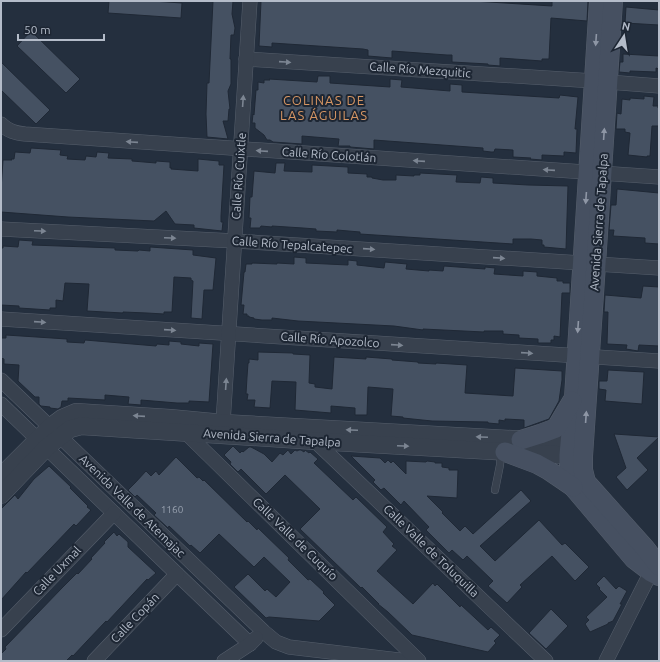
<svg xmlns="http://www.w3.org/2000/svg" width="660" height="662" font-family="Ubuntu,sans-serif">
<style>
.building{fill:#455162;stroke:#1f2835}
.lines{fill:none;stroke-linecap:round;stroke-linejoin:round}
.service-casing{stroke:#565f6c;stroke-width:8}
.minor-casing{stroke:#565f6c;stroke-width:15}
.tertiary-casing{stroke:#565f6c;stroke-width:18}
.secondary-casing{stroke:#565f6c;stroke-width:20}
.service{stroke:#38414e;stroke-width:7}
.minor{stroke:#38414e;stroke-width:14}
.tertiary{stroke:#38414e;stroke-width:17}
.secondary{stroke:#465061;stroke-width:19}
.oneway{fill:#8e96a5}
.oneway2{fill:#7c8592}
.labels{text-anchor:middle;stroke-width:4;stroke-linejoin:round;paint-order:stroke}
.number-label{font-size:10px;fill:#98a1af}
.street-label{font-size:12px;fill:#b4bcc9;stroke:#1d2633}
.neighbourhood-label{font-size:13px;letter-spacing:1px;fill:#d59563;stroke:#1d2633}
</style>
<rect width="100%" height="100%" fill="#242f3e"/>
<g class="building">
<path d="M109 1H152L182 3 181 18 108 13Z"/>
<path d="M213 1H233L232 14 235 28 234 35H231L230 59H231V84L228 91 230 109H229L228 121H223L228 139 207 137 206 114 207 83H209Z"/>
<path d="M261 1H473L552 6V1H588L587 21 551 18 549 59H542V61L500 58V66L488 65V64L452 62V55H447L392 51V58L368 56V50L363 49 272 43V47L259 46Z"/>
<path d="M626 7 659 10V25L625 23Z"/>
<path d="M31 31 80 79 66 93 17 46Z"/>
<path d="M623 54 659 56V69L656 68V72L630 71V73L619 72 620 62H623Z"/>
<path d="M1 62 50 110 36 124 1 90Z"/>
<path d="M318 76H330V83L390 87V79L402 80 401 87 450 91V84L462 85V92L559 98 560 95 578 97 575 129H577L576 153 564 152V156L542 155V160L530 159 531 158 513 157V150L495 149 494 152H491L483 151V148L374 140V149L350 147V146H338L339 139 302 136V144L273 142 270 140H267L264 135 255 128V123H252L253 114 254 115 256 90H258V82L264 83V80H270L269 79 317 82Z"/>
<path d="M644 96 654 97 653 106H658V108L659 109V126H652L650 156H647V157L628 155 630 133 625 132V129H616L617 113 621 114 622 99 630 100V98L644 99Z"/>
<path d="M31 148 61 150 60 155 68 156 67 159 85 160 86 156 96 157 97 152 109 153 108 158 132 159V161L156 163V161L170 162V168H172L171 169 198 171V159L219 161V165H224L221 216V222H223L222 231 194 228V225L175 224 166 211 154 221 68 217 1 212V190L3 160H12L11 159H14L15 152 30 153Z"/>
<path d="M276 163H285L284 171 312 172V165L348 167V173L367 174V177H372V178L383 180H396V175L414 176V175H420V173L457 175 456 182 480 183 481 177 493 178V183L528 185 568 186 566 249 544 247V245H542V240L531 239H513V244L360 234V232L337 230V232L316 231V229L303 228 272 226V227L261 226 260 228H250L251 218H249L250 197H252L254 171 275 173Z"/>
<path d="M617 189 659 193V244L645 243V238L613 236 614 230H609L611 205H616Z"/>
<path d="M19 240 33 241 32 245 115 248V250L138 251 139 250 150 251V247L193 250V255L216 258 213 290H204L202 319 191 318 193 281 191 280V278L174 277 172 312H164V314L147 313 123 312V313L87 311 89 284 65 283 63 301 56 300V308H50V310L19 308V306L1 305V248H3V246L18 247Z"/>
<path d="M294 257 306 258V263L348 265V260L357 261V265L384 268 385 262 407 264 406 269 429 271V270L443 271 444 266 485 269V267L495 268 494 274 523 276V271L537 272V276L557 278V281H563V283H570V293H562L560 337 554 336V340H551V343H538V339L519 338V335L503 334V331H484V332L423 329V330L394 326 298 321 272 318V320H262L254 319V318L249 317V316H247V314H243L244 305H241L244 272H245L246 264H252V263L277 264V263L294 264Z"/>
<path d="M643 286 659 287V346L639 345 638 351 626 349 627 345 607 344 608 312H604L605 295 641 298Z"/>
<path d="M6 335 67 339V342L84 343 85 340 156 346 157 344 169 345V341L181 342V344L199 346V343L213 344 209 402 189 401V403H177L141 400V405L128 404 129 397 105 395V400L68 398V401H62L61 407 58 409 50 408V407L41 406 39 404V397H35L18 381 19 365 4 364V359L1 358V338H6Z"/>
<path d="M258 352 293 353V354L310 355 309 383 315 384V387L332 389 334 357 366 359V357L392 359V360L418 362V363L436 364V363L467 365 465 393 513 396 515 368 562 371V380L559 401 549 419 524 428V420L505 419V421L499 420V424L488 423V422L432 421 403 418V417L391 416 393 389 368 387 367 415H355V408L331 406V413L295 410 296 382 272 381 270 408 254 407 255 400H247L248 394H246L247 377 248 363H249V359L258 360Z"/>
<path d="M608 370 644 372 642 404 605 401 606 390 599 389V381H607Z"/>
<path d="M614 434 659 437 637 458 648 470 627 490 616 477 626 468Z"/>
<path d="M233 446 240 453 242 451 243 452 249 447H251L264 454 272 462 280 453 283 455 288 450 291 454 295 450 297 451 299 450H301L304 452 305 450 309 453 310 452 318 459 314 463 353 500 356 497 387 527 383 532 394 544 392 546 397 550 377 571 413 604 433 583 435 586 437 584 460 607 461 605 488 630 491 627 500 635 494 641 496 643 488 652 412 635 388 612 378 604H379L362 587 361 588 300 529 320 509 285 475 266 494 241 469 238 472 230 464 231 462 224 455Z"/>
<path d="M351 456 380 458 385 463 388 460 391 463 393 461 406 474V461L426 462 427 461 435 462V463H442V467L449 468V470H458L457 498 427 496 443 512 442 513 460 531 465 526 473 534 521 490 531 501 480 546 495 561 539 520 562 545 565 543 589 567 575 581 552 556 520 585 522 587 507 603 488 586 493 581 467 556 463 560 452 550 449 553 426 530 429 527 404 501 401 505 384 488 381 490 373 482 375 480Z"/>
<path d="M176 457 197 478 199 477 203 481 204 480 247 522 248 521 257 530 258 528 289 558 288 560 308 580 310 579 324 592 323 593 335 605 319 621 269 617 266 618 234 587 248 574 265 591 267 589 276 597 290 582 264 557 254 567 219 534 200 553 191 545 190 546 169 526 168 528 154 515 156 513 137 495 135 497 128 490 135 483 146 471 151 476 156 471 159 475Z"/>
<path d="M49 466 71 487 70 488 88 506 87 507 91 510 76 526 74 524 27 573 26 572 1 600V509L15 495 18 499 34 479Z"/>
<path d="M114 532 117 536 119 534 128 542V547L156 573 148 580 147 579 107 622 106 621 87 641 73 656 72 655 66 661H1V654L6 649 5 647 62 588 77 573 78 574 92 559 91 558 105 543 104 542Z"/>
<path d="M604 576 616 589 619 586 627 591 620 604H622L613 621 608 623V624L590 632 585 624 589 620 586 617 607 597 599 589 600 588 596 584Z"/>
<path d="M551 609 568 626 546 649 529 633Z"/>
</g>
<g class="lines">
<defs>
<path id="service" d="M495 490 500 465 501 452"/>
<g id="minor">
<path d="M246 59 594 81"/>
<path d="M608 82 659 86"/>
<path d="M1 124C8 131 15 133 25 134L659 177"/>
<path d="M1 229 235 241 582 263"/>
<path d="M596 264 659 268"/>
<path d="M1 319 659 361"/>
<path d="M1 380 264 632 276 642 289 647 407 661"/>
<path d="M1 404 177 574 250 644"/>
<path d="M223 423 250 1"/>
<path d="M182 429 419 661"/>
<path d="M315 441 546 661"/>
<path d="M1 630 114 513"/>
<path d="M94 661 177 574"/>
<path d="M224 661 250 644 256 638"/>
<path d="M606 661 651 572 657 564"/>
</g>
<g id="tertiary">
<path d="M1 476 50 427 62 418 76 412 170 418 223 423 583 443"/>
<path d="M1 495 46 448 70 429 81 426 315 441 583 456"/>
</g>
<g id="secondary">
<path d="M599 1 574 398 569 455V472L573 487 634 559 651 572 659 576"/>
<path d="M613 1 596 264 583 456V470L586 482 645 548 659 566"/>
<path d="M521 440 540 434 556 428 572 401"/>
<path d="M505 452 537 464 548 470 573 487"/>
</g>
</defs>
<use href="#service" class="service-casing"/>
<use href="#minor" class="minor-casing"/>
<use href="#tertiary" class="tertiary-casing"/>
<use href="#secondary" class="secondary-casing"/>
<use href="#service" class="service"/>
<use href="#minor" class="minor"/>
<use href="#tertiary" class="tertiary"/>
<use href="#secondary" class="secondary"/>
</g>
<defs><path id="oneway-solid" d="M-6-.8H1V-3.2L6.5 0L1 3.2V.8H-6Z"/></defs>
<g class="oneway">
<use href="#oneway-solid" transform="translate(596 40) rotate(94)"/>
<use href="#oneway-solid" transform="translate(604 134) rotate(-86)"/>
<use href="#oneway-solid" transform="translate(586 198) rotate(94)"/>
<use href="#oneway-solid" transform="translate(578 327) rotate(94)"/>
<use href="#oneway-solid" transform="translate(586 417) rotate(-86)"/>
</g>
<g class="oneway2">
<use href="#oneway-solid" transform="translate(285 62) rotate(4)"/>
<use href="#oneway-solid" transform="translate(243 101) rotate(-86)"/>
<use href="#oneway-solid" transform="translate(132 142) rotate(-176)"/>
<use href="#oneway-solid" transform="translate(262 151) rotate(-176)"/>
<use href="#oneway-solid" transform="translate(419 161) rotate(-176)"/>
<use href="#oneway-solid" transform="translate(549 170) rotate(-176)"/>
<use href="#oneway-solid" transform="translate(40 231) rotate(3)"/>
<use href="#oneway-solid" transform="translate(170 238) rotate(3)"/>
<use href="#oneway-solid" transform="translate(369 249) rotate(4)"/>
<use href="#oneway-solid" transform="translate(499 258) rotate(4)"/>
<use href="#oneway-solid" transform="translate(40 322) rotate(4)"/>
<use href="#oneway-solid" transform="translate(170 330) rotate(4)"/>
<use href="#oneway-solid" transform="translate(397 345) rotate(4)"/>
<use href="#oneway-solid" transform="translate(527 353) rotate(4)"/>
<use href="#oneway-solid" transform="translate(226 384) rotate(-86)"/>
<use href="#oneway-solid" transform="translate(139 416) rotate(-176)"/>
<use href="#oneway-solid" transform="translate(352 430) rotate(-177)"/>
<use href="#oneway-solid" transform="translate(482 437) rotate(-177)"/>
<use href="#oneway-solid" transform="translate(403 446) rotate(3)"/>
</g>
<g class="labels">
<g class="number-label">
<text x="172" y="513">1160</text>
</g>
<g class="street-label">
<text transform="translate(420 70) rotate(4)" y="4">Calle Río Mezquitic</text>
<text transform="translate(329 155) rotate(4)" y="4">Calle Río Colotlán</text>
<text transform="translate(239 176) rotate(-86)" y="4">Calle Río Cuixtle</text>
<text transform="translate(599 222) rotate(-86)" y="4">Avenida Sierra de Tapalpa</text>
<text transform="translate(292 245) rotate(4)" y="4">Calle Río Tepalcatepec</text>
<text transform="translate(330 340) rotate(4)" y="4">Calle Río Apozolco</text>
<text transform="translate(272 438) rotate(4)" y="4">Avenida Sierra de Tapalpa</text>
<text transform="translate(132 506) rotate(44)" y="4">Avenida Valle de Atemajac</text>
<text transform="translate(295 539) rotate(44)" y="4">Calle Valle de Cuquío</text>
<text transform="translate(431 551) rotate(44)" y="4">Calle Valle de Toluquilla</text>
<text transform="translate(57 571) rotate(-46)" y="4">Calle Uxmal</text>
<text transform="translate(135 618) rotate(-46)" y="4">Calle Copán</text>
</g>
<g class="neighbourhood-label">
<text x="324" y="105">COLINAS DE<tspan x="324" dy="15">LAS ÁGUILAS</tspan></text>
</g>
</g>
<rect width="660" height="662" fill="none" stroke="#b4bcc9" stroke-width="4"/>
<g transform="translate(624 36) rotate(12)" stroke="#1d2633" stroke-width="3" paint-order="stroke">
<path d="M0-3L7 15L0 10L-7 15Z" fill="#b4bcc9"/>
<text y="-6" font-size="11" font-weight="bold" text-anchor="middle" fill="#b4bcc9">N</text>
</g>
<path d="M18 34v6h86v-6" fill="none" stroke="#b4bcc9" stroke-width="2"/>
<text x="24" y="34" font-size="12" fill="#b4bcc9" stroke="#1d2633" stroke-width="3" paint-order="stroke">50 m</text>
</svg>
